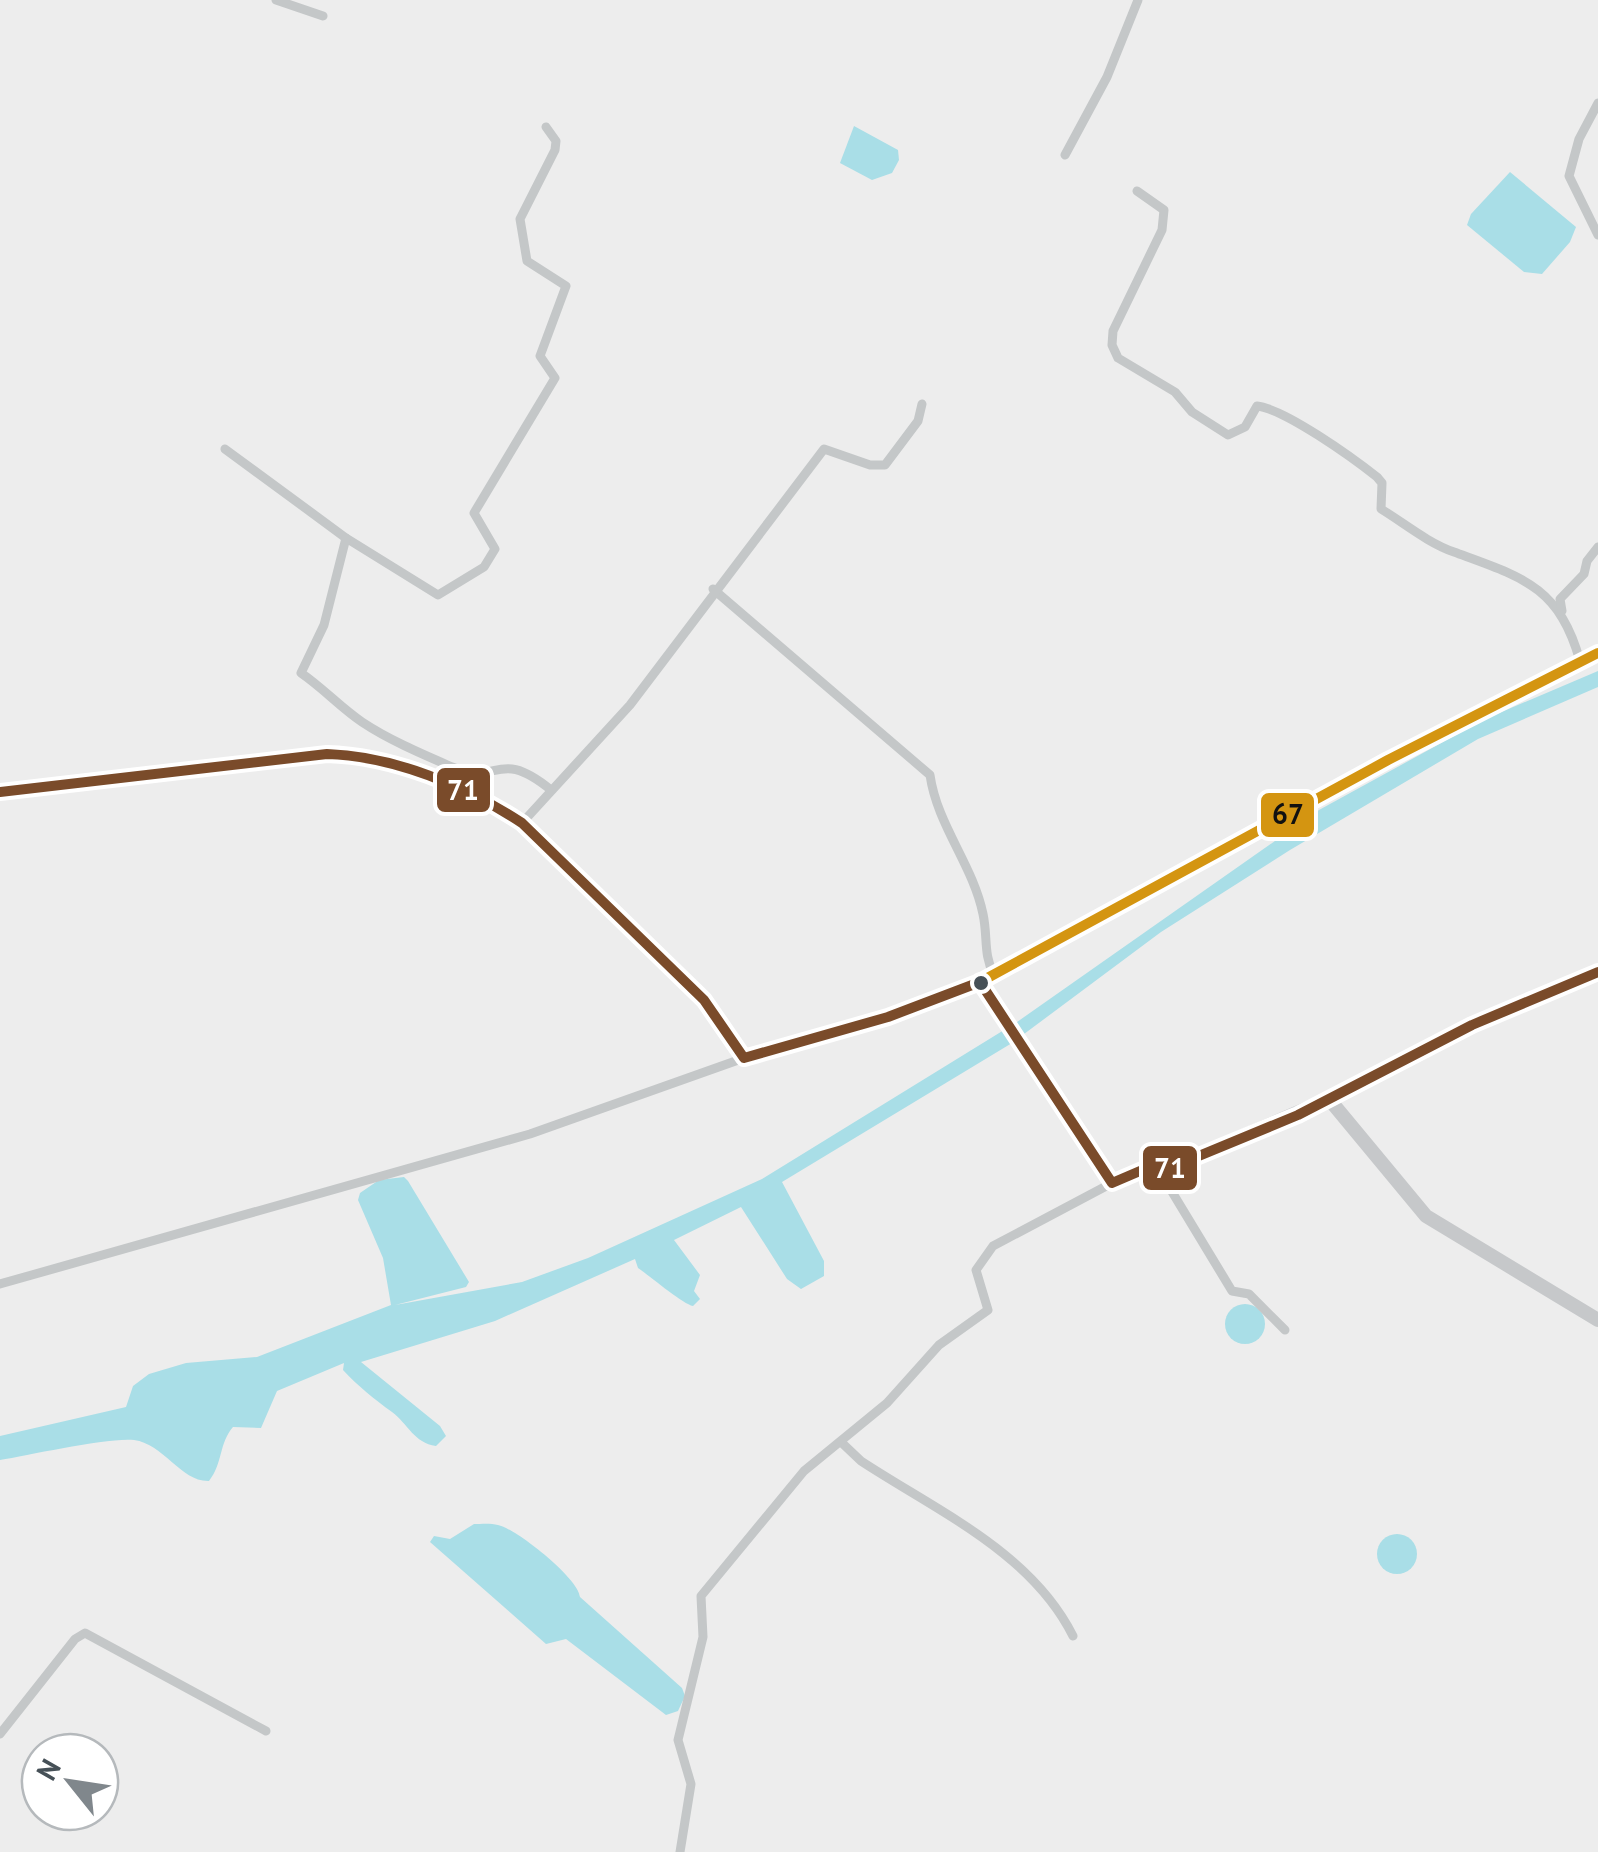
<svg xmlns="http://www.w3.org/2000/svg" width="1598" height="1852" font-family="'PT Sans',sans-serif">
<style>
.water{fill:#a9dee7}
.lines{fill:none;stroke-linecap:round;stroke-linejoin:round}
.street{stroke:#c4c7c8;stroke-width:9}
.secondary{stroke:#c6c8ca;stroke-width:14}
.bus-1-casing{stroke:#fff;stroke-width:18}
.bus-2-casing{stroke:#fff;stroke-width:18}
.bus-1{stroke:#7a4b2a;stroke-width:10}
.bus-2{stroke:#d49511;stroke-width:10}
.bus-dot{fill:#465057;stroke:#fff;stroke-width:4}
.line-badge{stroke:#fff;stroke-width:4}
.badge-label{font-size:28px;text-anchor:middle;font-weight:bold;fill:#fff}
.pale-badge-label{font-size:28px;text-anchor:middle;font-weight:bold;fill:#111}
</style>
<rect width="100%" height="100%" fill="#ededed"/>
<g class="water">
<path d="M854 126 898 150 899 160 892 173 872 180 840 163Z"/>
<path d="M1510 172 1576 227 1570 242 1542 274 1524 272 1467 225 1471 214Z"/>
<path d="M1598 671V687L1478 739 1290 850 1161 932 1012 1043 782 1182 824 1261V1276L801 1289 787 1279 741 1207 674 1240 700 1275 694 1291 700 1299 693 1306C683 1304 651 1277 638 1268L635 1259 495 1321 361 1362 440 1426 446 1436 436 1446C414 1443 408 1424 392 1412 374 1399 359 1387 343 1370L344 1363 277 1391 261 1428 233 1427C219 1443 223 1463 209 1481 181 1482 164 1444 134 1440 110 1437 29 1455 0 1460V1436L126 1407 133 1386 149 1374 186 1363 257 1357 391 1305 383 1258 358 1200 360 1193 379 1180 404 1177 408 1181 469 1282 466 1287 395 1305 522 1282 588 1258 762 1179 1017 1022 1319 810 1485 719Z"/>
<circle cx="1245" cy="1324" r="20"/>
<path d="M474 1524C481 1524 491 1523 498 1525 517 1529 579 1579 580 1597L682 1688 685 1696 678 1711 666 1715 566 1639 546 1644 430 1542 434 1536 450 1539Z"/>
<circle cx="1397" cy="1554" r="20"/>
</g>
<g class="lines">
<g class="street">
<path d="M276 0 323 16"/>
<path d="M1598 103 1579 139 1569 176 1598 235"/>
<path d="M1065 155 1107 77 1138 0"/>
<path d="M1137 191 1164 210 1162 230 1113 331 1112 345 1118 358 1175 392 1192 412 1228 435 1245 427 1257 406C1285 409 1353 458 1377 477L1382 483 1381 509C1404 523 1428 543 1454 552 1522 577 1559 586 1580 661"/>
<path d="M225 449 346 538 438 595 484 567 495 549 474 513 555 378 540 356 566 286 527 261 520 219 555 150 556 141 546 127"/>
<path d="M346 538 324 625 301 673C323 688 340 707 362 722 389 740 422 754 452 767 499 787 497 746 551 790"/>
<path d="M713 589 930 775C937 825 973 865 983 914 988 937 983 954 994 975"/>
<path d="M1562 611 1560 599 1584 574 1587 561 1598 547"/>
<path d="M522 823 630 705 824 449 870 465H885L918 421 922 404"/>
<path d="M980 982 1388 760 1598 653"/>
<path d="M1329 1099 1472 1025 1598 972"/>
<path d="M1160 1172 1232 1291 1249 1294 1285 1330"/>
<path d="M0 1284 530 1134 744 1058"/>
<path d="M841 1442 861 1461C937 1511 1031 1552 1073 1636"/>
<path d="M0 1734 75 1639 85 1633 266 1731"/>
<path d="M680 1852 691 1784 678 1740 703 1637 701 1596 804 1471 887 1403 939 1345 988 1310 976 1270 993 1246 1112 1183"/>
</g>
<path class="secondary" d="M0 792 327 754C394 756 466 786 522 823L704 1000 744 1058 888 1017 980 982 1112 1183 1147 1168 1160 1172 1329 1099 1426 1216 1598 1320"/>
<defs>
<path id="bus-1" d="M0 792 327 754C394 756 466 786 522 823L704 1000 744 1058 888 1017 980 982 1112 1183 1147 1168 1160 1172 1298 1115 1472 1025 1598 972"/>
<path id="bus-2" d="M980 982 1388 760 1598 653"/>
</defs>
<use href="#bus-1" class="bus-1-casing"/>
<use href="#bus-2" class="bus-2-casing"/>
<use href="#bus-1" class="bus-1"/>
<use href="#bus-2" class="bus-2"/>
</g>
<circle class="bus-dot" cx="981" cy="983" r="9"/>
<g class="line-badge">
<rect x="435" y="766" width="57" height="48" rx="10" fill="#7a4b2a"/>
<rect x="1259" y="791" width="57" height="48" rx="10" fill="#d49511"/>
<rect x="1141" y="1144" width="58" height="48" rx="10" fill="#7a4b2a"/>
</g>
<g class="badge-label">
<text x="463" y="800">71</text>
<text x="1170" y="1178">71</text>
</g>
<g class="pale-badge-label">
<text x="1288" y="824">67</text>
</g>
<g transform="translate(70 1782) rotate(300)"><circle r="48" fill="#ffffff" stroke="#b5b9bc" stroke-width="2.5"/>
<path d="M0-8L18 38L0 25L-18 38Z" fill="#80878c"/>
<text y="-15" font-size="28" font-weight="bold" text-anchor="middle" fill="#465057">N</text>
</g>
</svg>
